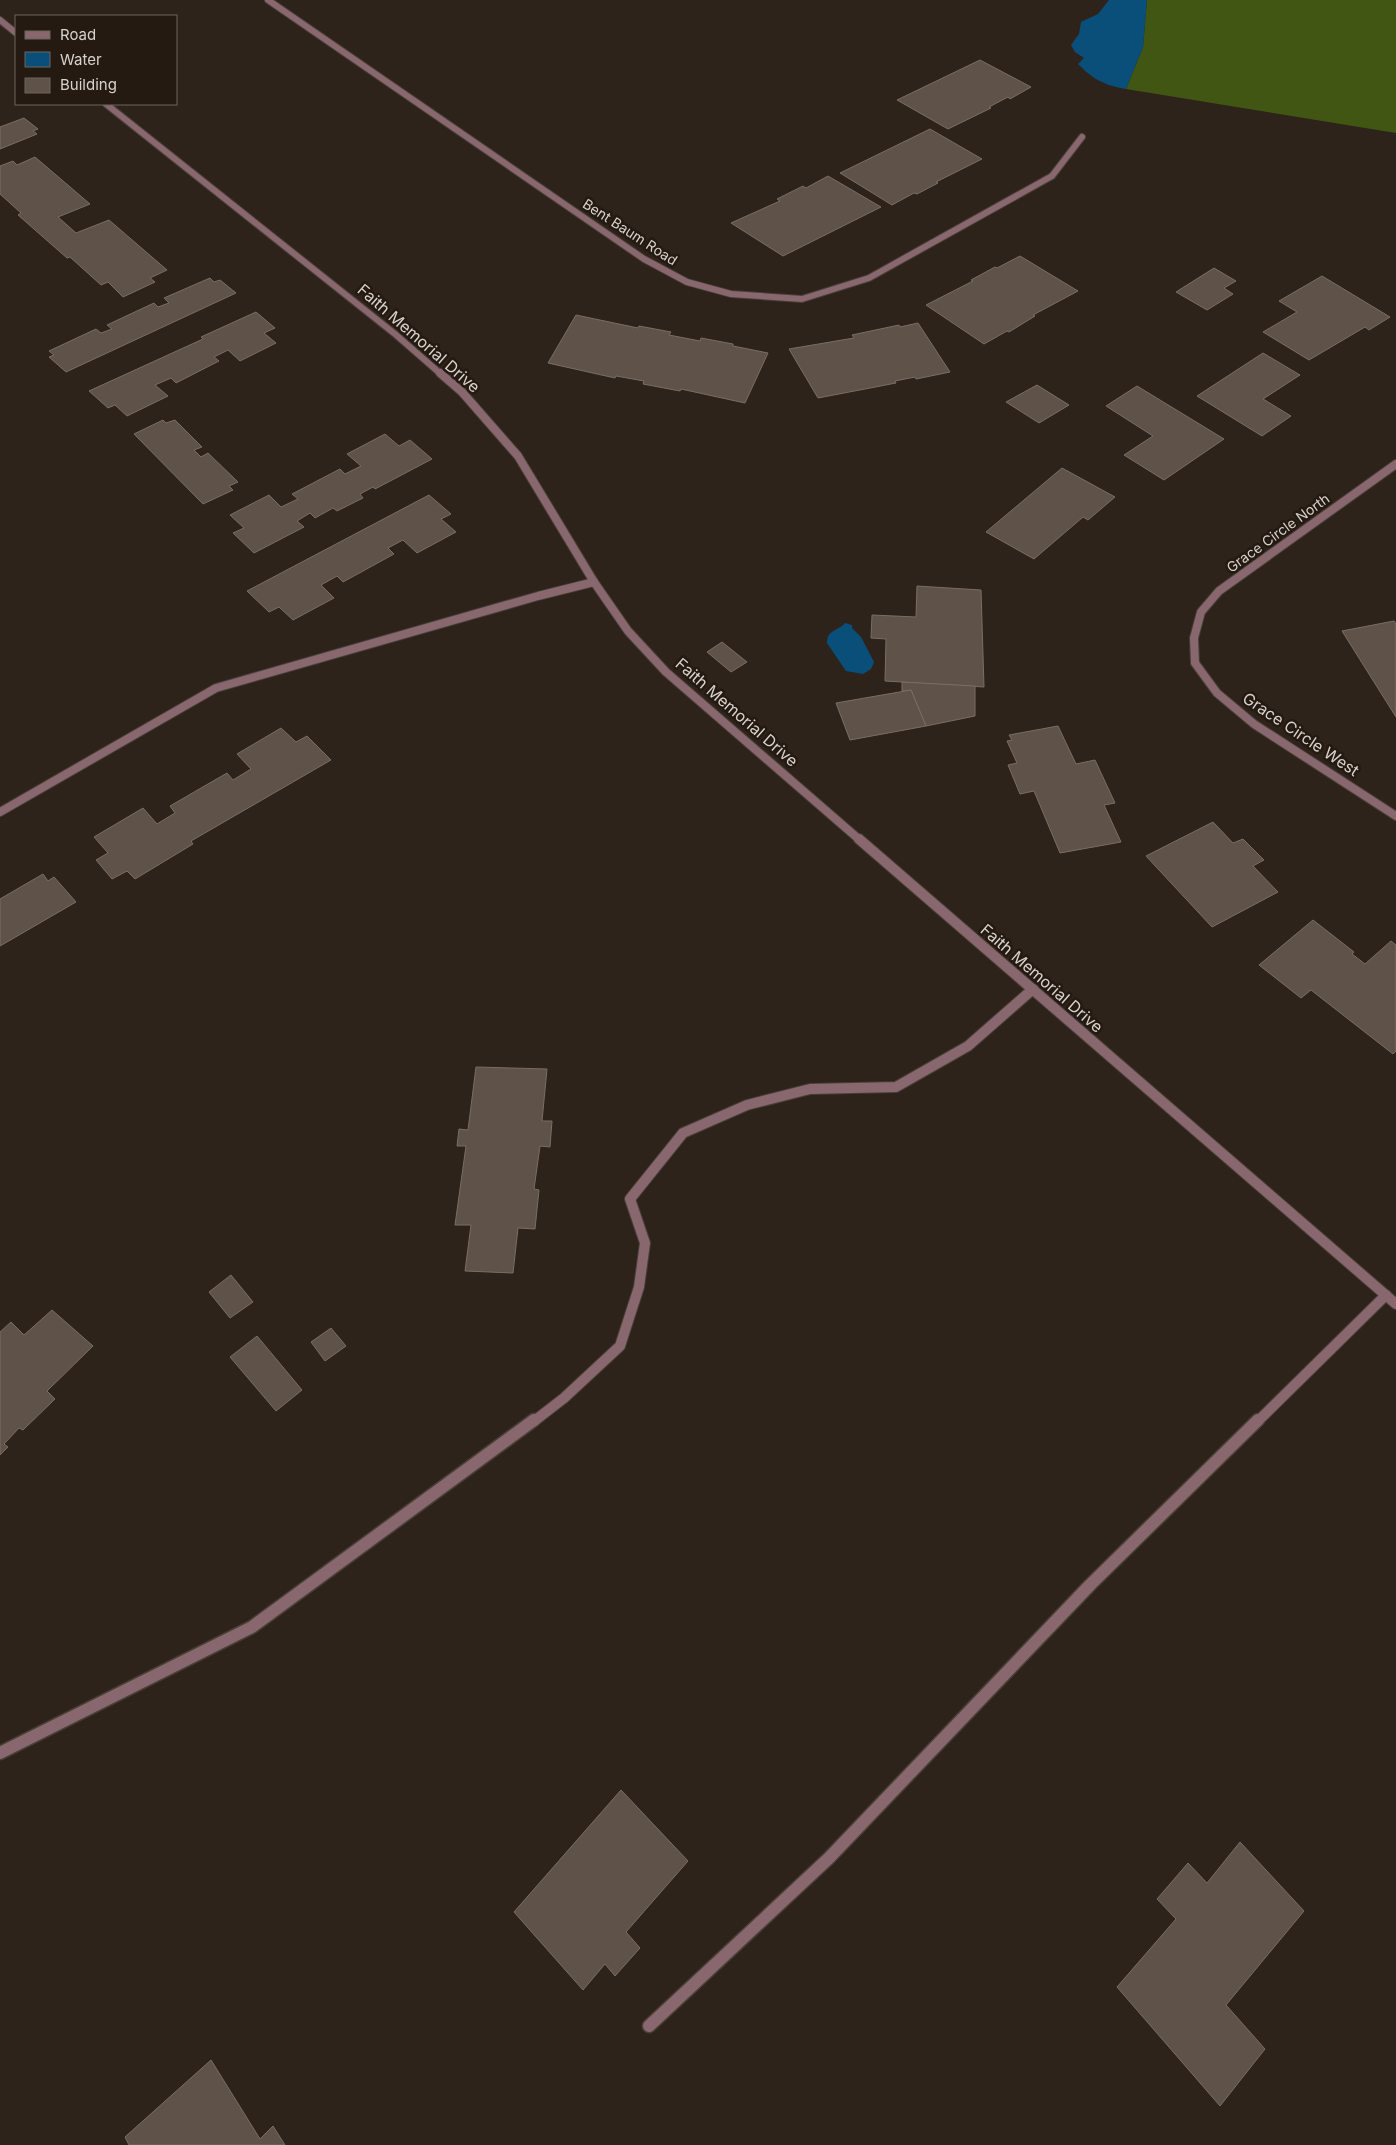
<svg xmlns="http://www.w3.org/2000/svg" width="1396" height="2145" font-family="Inter,sans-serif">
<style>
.forest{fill:#425613}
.water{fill:#0a4f79}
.building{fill:#5e5249;stroke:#7a6e64}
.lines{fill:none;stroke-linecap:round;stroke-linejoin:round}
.service-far2-casing{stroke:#493f37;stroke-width:10}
.service-far1-casing{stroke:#493f37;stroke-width:12}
.service-casing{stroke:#493f37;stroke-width:15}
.minor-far1-casing{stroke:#493f37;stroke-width:8}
.minor-casing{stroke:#493f37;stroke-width:10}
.tertiary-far2-casing{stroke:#493f37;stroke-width:8}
.tertiary-far1-casing{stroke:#493f37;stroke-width:10}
.tertiary-casing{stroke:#493f37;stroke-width:12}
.service-far2{stroke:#88676e;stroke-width:8}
.service-far1{stroke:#88676e;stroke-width:10}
.service{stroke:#88676e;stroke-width:12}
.minor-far1{stroke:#88676e;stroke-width:6}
.minor{stroke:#88676e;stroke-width:8}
.tertiary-far2{stroke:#88676e;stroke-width:6}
.tertiary-far1{stroke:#88676e;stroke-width:8}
.tertiary{stroke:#88676e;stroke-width:10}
.labels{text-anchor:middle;stroke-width:5;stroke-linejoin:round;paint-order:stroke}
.far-street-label{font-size:14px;fill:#d9d2cc;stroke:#241a12}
.street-label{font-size:16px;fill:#d9d2cc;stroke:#241a12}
</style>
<rect width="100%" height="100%" fill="#2e231b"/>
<path class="forest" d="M1147 0H1396V133L1126 89 1143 47Z"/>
<g class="water">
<path d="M1109 0H1147L1143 47 1126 89C1104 85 1094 80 1078 64L1084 58 1075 52 1071 45 1079 34 1081 22 1098 14Z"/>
<path d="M845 623 852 625V628L861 637 874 662 871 669 863 674 846 671 827 643C827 629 839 631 845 623Z"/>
</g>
<g class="building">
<path d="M980 60 1031 87 1010 99 1008 97 989 107 991 108 948 129 897 100Z"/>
<path d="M24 118 38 129 33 131 37 134 0 149V127Z"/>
<path d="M930 129 982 159 936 182 938 183 917 194 914 193 892 205 840 173Z"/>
<path d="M35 157 90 204 58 217 76 233 109 220 167 270 150 278 155 282 123 297 108 282 101 285 70 257 67 258 18 215 21 213 0 194V166L13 161 17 165Z"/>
<path d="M828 176 881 207 783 256 731 223 780 201 777 199 803 186 806 188Z"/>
<path d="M1020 256 1078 291 1033 315 1035 316 1009 332 1007 331 984 344 926 305 973 281 971 280 995 267 997 268Z"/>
<path d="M1214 268 1236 281 1224 288 1233 294 1207 310 1176 292Z"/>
<path d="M1322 276 1390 317 1369 330 1365 327 1309 360 1263 332 1297 312 1279 301Z"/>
<path d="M210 278 214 282 220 280 236 293 66 372 49 357 54 355 49 351 96 329 101 333 112 329 107 325 154 303 158 307 169 303 164 298Z"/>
<path d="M256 312 275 328 264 333 276 343 240 361 228 350 214 357 219 361 176 383 171 378 155 385 168 396 127 416 115 405 108 408 89 391 203 339 201 337Z"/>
<path d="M576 315 638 328 639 326 671 332 669 335 700 341 701 338 733 344V346L768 353 745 403 681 389 680 391 643 384 644 381 616 376 615 378 548 363Z"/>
<path d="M918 323 950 372 916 379 915 377 895 381 896 383 818 398 789 349 854 338 852 335 899 325 900 327Z"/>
<path d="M1263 353 1300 375 1263 399 1291 416 1262 436 1197 396Z"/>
<path d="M1037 385 1069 405 1039 423 1006 402Z"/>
<path d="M1137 386 1224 439 1164 480 1124 455 1153 436 1106 406Z"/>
<path d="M163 420 166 423 175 420 202 447 194 450 201 457 208 453 238 482 229 486 233 490 203 504 134 434Z"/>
<path d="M385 434 399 446 410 440 432 459 375 489 373 487 360 494 363 498 337 511 333 508 315 518 310 513 297 521 304 527 254 553 233 533 244 528 230 515 269 495 281 507 298 499 292 494 340 469 345 474 361 466 347 454Z"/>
<path d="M1062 468 1115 497 1088 520 1083 517 1034 559 986 532Z"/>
<path d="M429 495 451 514 441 519 456 532 417 553 403 540 388 548 394 554 343 582 337 576 321 585 334 598 293 620 279 607 269 612 247 591Z"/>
<path d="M917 586 981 590 984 687 885 681 886 639 871 638 872 615 916 617Z"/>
<path d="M1394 621 1396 624V717L1342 631Z"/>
<path d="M722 642 747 662 731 672 707 652Z"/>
<path d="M902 682 975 686V716L926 726 911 690 902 691Z"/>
<path d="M911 690 926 726 850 740 836 703Z"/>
<path d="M1058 726 1076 764 1095 760 1115 803 1104 805 1121 842 1060 853 1034 791 1020 794 1008 765 1017 763 1007 741 1012 740 1009 735Z"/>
<path d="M281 728 296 742 307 736 331 760 191 841 193 844 135 879 127 871 112 879 96 860 108 853 94 837 143 808 157 824 175 813 170 806 227 773 233 780 251 769 237 754Z"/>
<path d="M1213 822 1233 843 1243 839 1264 860 1253 866 1278 892 1212 927 1146 856Z"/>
<path d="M43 874 48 881 54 877 76 902 0 946V899Z"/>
<path d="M1313 920 1354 952 1352 954 1365 964 1391 941 1396 945V1051L1393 1054 1311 990 1301 998 1259 965Z"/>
<path d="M476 1067 547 1069 542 1121H552L550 1147 540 1146 534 1189 539 1190 535 1229 518 1228 513 1273 465 1271 471 1225H455L466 1146H457L459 1129 468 1130Z"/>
<path d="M231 1275 253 1302 230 1318 209 1292Z"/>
<path d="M52 1310 93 1346 47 1391 55 1399 23 1430 19 1428 4 1444 8 1447 0 1455V1332L11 1322 24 1335Z"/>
<path d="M331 1328 346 1346 325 1361 311 1342Z"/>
<path d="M257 1336 302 1390 276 1411 230 1357Z"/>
<path d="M621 1790 688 1861 626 1932 640 1948 615 1976 605 1964 583 1990 514 1912Z"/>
<path d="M1240 1842 1304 1911 1226 2005 1265 2049 1220 2106 1117 1987 1176 1919 1157 1899 1188 1863 1207 1883Z"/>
<path d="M211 2060 260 2139 273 2126 285 2145H129L125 2137Z"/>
</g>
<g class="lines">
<defs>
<path id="service-far2" d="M0 812 216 688 538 596 594 582"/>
<g id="service-far1">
<path d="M533 1422 564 1398 620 1346 639 1287 645 1243 630 1199 683 1133 747 1105 810 1089 896 1087 968 1046 1033 989"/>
<path d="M1257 1422 1386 1295"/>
</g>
<g id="service">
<path d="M0 1753 252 1627 534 1420"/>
<path d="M649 2026 829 1858 1090 1585 1258 1420"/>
</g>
<path id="minor-far1" d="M268 0 644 259 687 282 731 294 802 299 869 278 1052 176 1082 137"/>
<path id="minor" d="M1396 464 1219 591 1201 612 1194 638 1195 663 1217 693 1254 724 1396 816"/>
<g id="tertiary-far2">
<path d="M0 20 16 33"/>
<path d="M106 104 395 334 442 375"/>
</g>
<path id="tertiary-far1" d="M440 373 462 392 518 456 594 582 628 631 666 672 861 841"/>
<path id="tertiary" d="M859 839 1396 1304"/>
</defs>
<use href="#service-far2" class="service-far2-casing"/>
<use href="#service-far1" class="service-far1-casing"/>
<use href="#service" class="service-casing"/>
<use href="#minor-far1" class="minor-far1-casing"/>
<use href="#minor" class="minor-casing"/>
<use href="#tertiary-far2" class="tertiary-far2-casing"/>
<use href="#tertiary-far1" class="tertiary-far1-casing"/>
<use href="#tertiary" class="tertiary-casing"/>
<use href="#service-far2" class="service-far2"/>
<use href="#service-far1" class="service-far1"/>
<use href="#service" class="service"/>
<use href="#minor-far1" class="minor-far1"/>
<use href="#minor" class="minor"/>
<use href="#tertiary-far2" class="tertiary-far2"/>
<use href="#tertiary-far1" class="tertiary-far1"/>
<use href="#tertiary" class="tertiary"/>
</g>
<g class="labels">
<g class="far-street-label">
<text transform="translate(630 232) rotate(33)" y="5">Bent Baum Road</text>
<text transform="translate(1278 533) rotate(-36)" y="5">Grace Circle North</text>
</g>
<g class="street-label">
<text transform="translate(419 338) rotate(41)" y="6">Faith Memorial Drive</text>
<text transform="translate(737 712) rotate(41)" y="6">Faith Memorial Drive</text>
<text transform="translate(1301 734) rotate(34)" y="6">Grace Circle West</text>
<text transform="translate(1042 978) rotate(41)" y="6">Faith Memorial Drive</text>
</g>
</g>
<rect x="15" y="15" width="162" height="90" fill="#241a12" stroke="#6c645c"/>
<rect x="25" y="31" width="25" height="8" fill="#88676e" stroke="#6c645c"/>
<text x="60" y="40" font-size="15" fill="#d9d2cc">Road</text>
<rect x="25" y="52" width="25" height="15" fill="#0a4f79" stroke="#6c645c"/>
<text x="60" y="65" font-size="15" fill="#d9d2cc">Water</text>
<rect x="25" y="78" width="25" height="15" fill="#5e5249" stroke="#6c645c"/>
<text x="60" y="90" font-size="15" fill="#d9d2cc">Building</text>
</svg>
